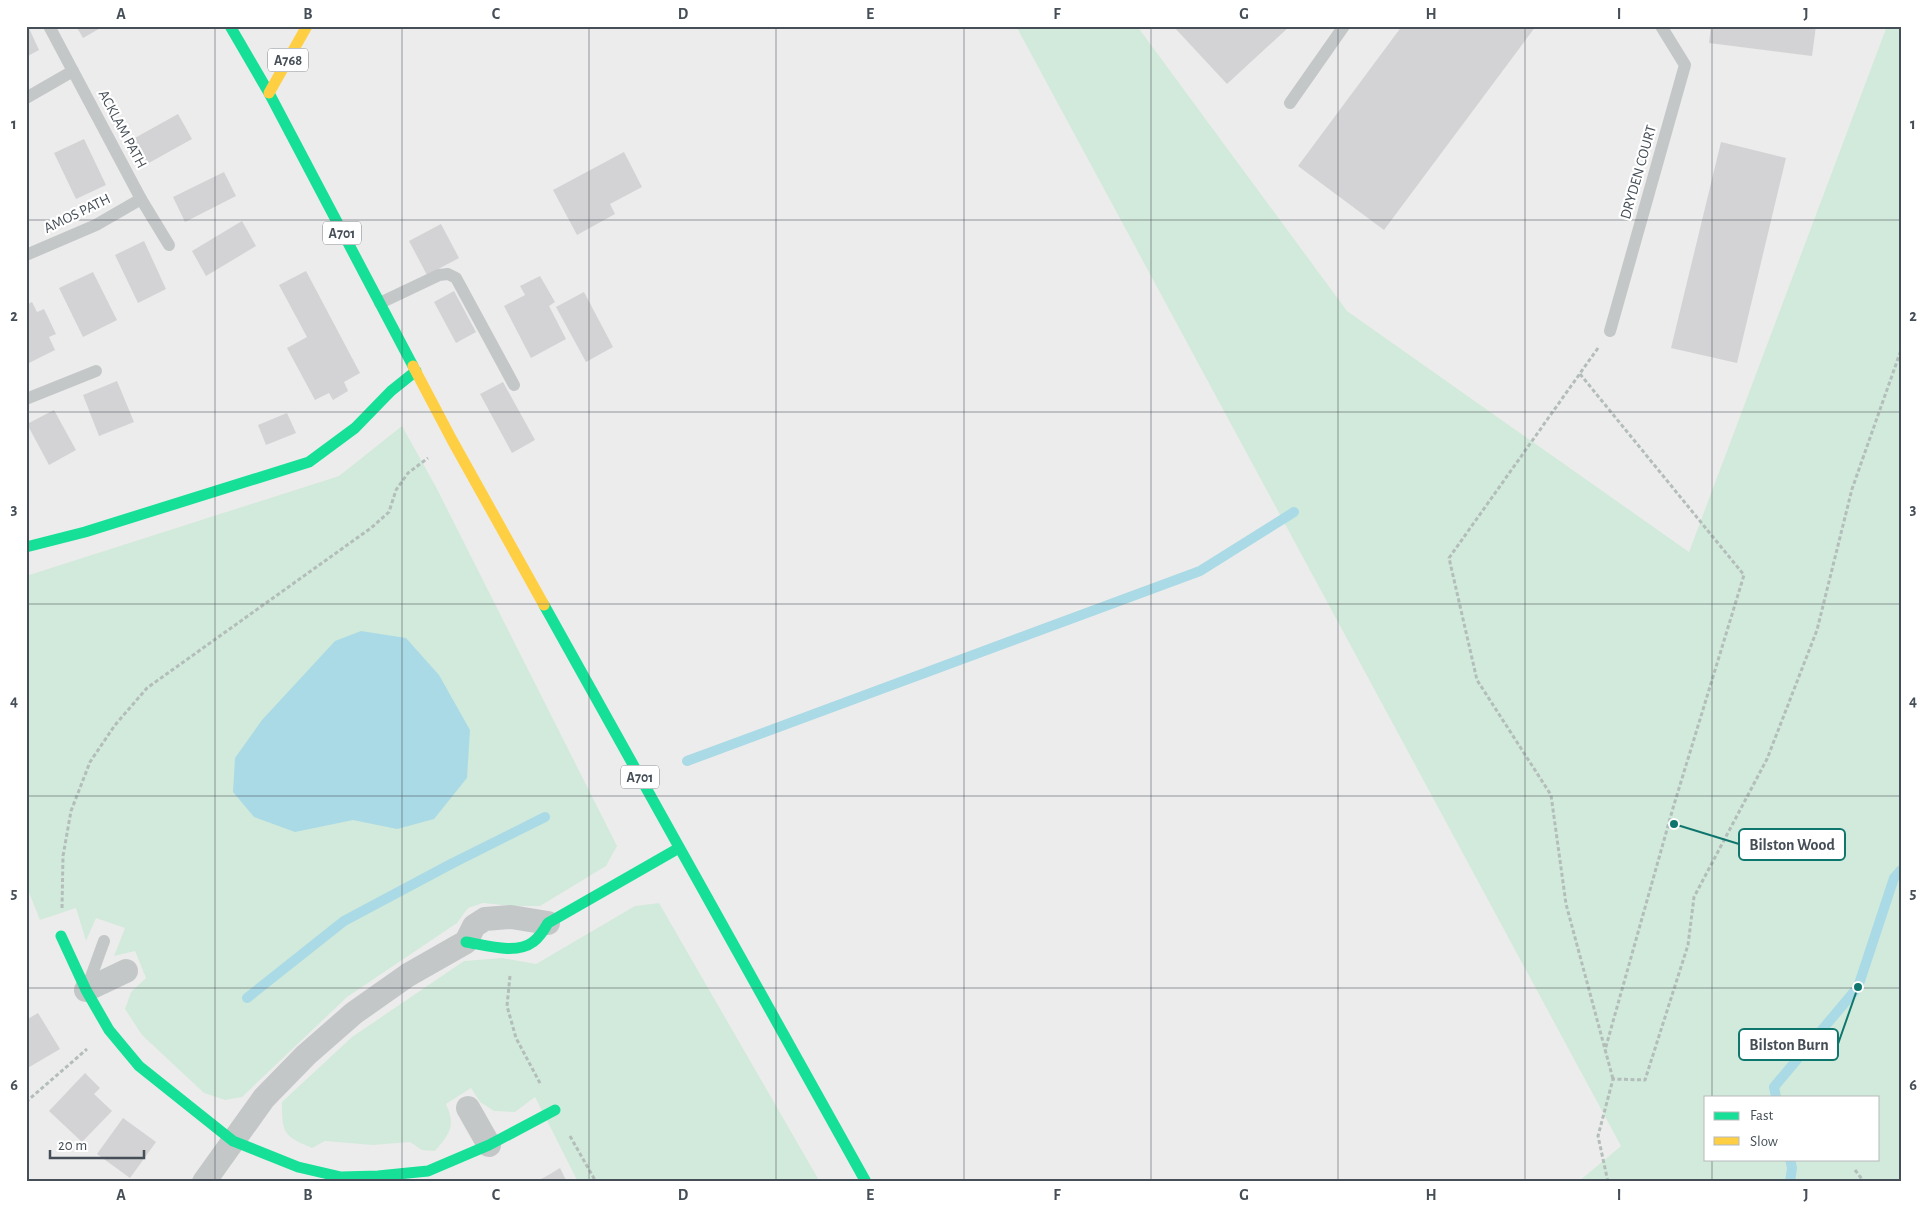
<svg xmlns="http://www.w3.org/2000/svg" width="1927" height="1208" font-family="'Alegreya Sans',sans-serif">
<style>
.green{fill:#d2eadb;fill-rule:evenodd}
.water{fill:#aadae5}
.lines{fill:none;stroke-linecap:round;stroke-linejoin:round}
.stream{stroke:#aadae5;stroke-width:10}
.building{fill:#d3d3d5}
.path{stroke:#b3bebb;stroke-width:3;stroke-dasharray:4 2.5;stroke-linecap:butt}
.lane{stroke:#c4c7c8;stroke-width:12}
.street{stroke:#c4c7c8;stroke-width:24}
.fast{stroke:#16e098;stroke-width:11}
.slow{stroke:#ffcf43;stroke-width:11}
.grid{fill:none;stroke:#464f57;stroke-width:1;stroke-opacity:0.55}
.labels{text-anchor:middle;stroke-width:4.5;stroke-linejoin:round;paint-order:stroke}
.shield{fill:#fff;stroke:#7e8489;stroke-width:1}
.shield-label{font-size:14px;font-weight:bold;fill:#464f57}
.street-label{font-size:15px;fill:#464f57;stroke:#fff}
.leader{fill:none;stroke:#0f766e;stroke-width:2}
.callout-dot{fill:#0f766e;stroke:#fff;stroke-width:2}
.callout{fill:#fff;stroke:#0f766e;stroke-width:2}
.callout-label{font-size:16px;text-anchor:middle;font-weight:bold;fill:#464f57}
.neatline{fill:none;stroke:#464f57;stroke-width:2}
.grid-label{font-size:16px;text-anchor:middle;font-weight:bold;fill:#464f57}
</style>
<rect width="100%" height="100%" fill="#edecec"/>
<g class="green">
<path d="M1016 26H1137L1347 311 1689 552 1887 26H1901V1182H1578L1621 1146ZM1706 1097H1878V1159H1706Z"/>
<path d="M402 426 436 487 617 846 606 866 540 906H512L483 903 468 908 457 923 347 997 242 1097 225 1100 204 1093 142 1035 125 1009 131 992 146 978 135 951 114 956 125 928 96 918 86 941 76 908 40 920 26 885V576L339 476Z"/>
<path d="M659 903 820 1182H578L535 1097 515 1112 494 1111 480 1102 471 1088 446 1104C456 1126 450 1134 435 1151L422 1150 410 1142 373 1145 325 1141 312 1148C283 1136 282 1133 282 1102L352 1037 464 961 502 958 536 964 635 906Z"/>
</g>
<path class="water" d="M361 631 406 638 439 675 470 730 467 778 434 819 397 829 353 820 295 832 254 817 233 792 235 758 262 720 335 641Z"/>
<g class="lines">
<g class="stream">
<path d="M687 761 1200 571 1294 512"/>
<path d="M247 998 344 921 451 864 545 817"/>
<path d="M1776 1097 1774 1087 1858 987 1894 878 1901 870"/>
<path d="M1790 1182 1792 1168 1790 1159"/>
</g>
</g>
<g class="building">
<path d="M26 26H28L39 50 26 57Z"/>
<path d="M76 26H104L83 38Z"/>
<path d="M1173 26H1290L1227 84Z"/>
<path d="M1402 26H1536L1384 230 1298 166Z"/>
<path d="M1711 26H1816L1812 56 1709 43Z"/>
<path d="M178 114 192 139 147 164 133 139Z"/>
<path d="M84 139 106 185 76 199 54 153Z"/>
<path d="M1721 142 1786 158 1737 363 1671 348Z"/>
<path d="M624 152 642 187 610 204 615 214 577 235 553 190Z"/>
<path d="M224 172 236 196 185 222 173 197Z"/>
<path d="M242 221 256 246 206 276 192 251Z"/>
<path d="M441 224 459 258 427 275 409 241Z"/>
<path d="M144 241 166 289 138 303 115 255Z"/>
<path d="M306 271 360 373 344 382 348 391 333 400 329 393 315 400 287 348 307 337 279 285Z"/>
<path d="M93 272 117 320 83 337 59 288Z"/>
<path d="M540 276 555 302 549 306 566 339 531 358 504 306 525 295 520 286Z"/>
<path d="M454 291 476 332 456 343 434 302Z"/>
<path d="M584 292 613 347 586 362 556 307Z"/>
<path d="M32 302 37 312 44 309 56 334 49 337 55 350 27 364 26 305Z"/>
<path d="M117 381 134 422 99 436 83 395Z"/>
<path d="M503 382 535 440 512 453 480 394Z"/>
<path d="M54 410 76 450 49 465 27 424Z"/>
<path d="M287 413 296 433 266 445 258 425Z"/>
<path d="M38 1013 60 1049 26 1069V1020Z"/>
<path d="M85 1073 100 1088 94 1094 112 1111 82 1142 49 1111Z"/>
<path d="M123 1118 156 1142 130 1178 97 1154Z"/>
<path d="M560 1168 567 1182H534L545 1177Z"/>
</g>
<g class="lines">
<g class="path">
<path d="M1598 348 1449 558 1477 680 1551 795 1566 904 1613 1079"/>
<path d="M1580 374 1744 575 1673 808 1605 1050"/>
<path d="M62 908 63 856 71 811 90 762 115 725 147 688 371 528 389 512 396 490 408 473 428 458"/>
<path d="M510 976 507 1006 516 1038 541 1085"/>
<path d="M26 1102 87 1049"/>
<path d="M570 1136 596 1182"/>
<path d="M1855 1170 1864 1182"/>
<path d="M1608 1182 1598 1136 1613 1079 1645 1080 1688 945 1694 897 1767 759 1817 630 1852 489 1901 350"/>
</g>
<g class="lane">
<path d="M49 26 141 199 169 245"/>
<path d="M26 98 73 71"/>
<path d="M1290 103 1344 26"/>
<path d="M26 255 96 225 141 199"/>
<path d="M380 303 439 275 448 274 456 278 514 385"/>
<path d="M1610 331 1685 65 1661 26"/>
<path d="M26 399 96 371"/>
<path d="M87 988 104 941"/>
</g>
<g class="street">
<path d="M86 990 126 971"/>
<path d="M468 1108 489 1145"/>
<path d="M204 1182 264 1098 306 1055 354 1013 408 975 466 942 474 926 485 919 511 917 548 923"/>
</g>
<g class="fast">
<path d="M230 26 269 93 413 366"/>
<path d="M26 547 85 532 309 462 355 428 391 391 416 371"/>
<path d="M544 605 866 1182"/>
<path d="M61 936 86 990 109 1030 139 1066 233 1141 298 1167 341 1177 378 1176 428 1171 489 1145 555 1110"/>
<path d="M466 942C485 945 516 955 533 942 540 937 544 930 548 923L679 848"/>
</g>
<g class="slow">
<path d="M269 93 307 26"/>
<path d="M413 366 452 440 544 605"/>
</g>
</g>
<path class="grid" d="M215 26V1182M402 26V1182M589 26V1182M776 26V1182M964 26V1182M1151 26V1182M1338 26V1182M1525 26V1182M1712 26V1097M26 220H1901M26 412H1901M26 604H1901M26 796H1901M26 988H1901M1712 1159V1182"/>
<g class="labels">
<g class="shield">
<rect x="268" y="48.5" width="40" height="23" rx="4"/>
<rect x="323" y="221.5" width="38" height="23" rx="4"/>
<rect x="621" y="765.5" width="38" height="23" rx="4"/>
</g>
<g class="shield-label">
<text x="288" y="65">A768</text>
<text x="342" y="238">A701</text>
<text x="640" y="782">A701</text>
</g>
<g class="street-label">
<text transform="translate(123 129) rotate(62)" y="5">ACKLAM PATH</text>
<text transform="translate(1638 172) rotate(-74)" y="5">DRYDEN COURT</text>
<text transform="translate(77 213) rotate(-26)" y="5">AMOS PATH</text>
</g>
</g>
<path class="leader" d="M1674 824L1739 844M1858 987L1838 1044"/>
<g class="callout-dot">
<circle cx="1674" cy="824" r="5"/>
<circle cx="1858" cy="987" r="5"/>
</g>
<g class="callout">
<rect x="1739" y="829" width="106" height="31" rx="5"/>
<rect x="1739" y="1029" width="99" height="31" rx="5"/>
</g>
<g class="callout-label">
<text x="1792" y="850">Bilston Wood</text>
<text x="1789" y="1050">Bilston Burn</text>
</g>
<rect width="1927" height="1208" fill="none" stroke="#ffffff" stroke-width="55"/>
<rect x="1704" y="1096" width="175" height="65" fill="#ffffff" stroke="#b5b9bc"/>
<rect x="1714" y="1112" width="25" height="8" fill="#16e098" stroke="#b5b9bc"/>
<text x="1750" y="1120" font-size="15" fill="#464f57">Fast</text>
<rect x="1714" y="1137" width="25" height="8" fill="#ffcf43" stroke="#b5b9bc"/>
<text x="1750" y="1146" font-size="15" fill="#464f57">Slow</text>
<path d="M50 1150v8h94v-8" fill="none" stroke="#464f57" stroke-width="2.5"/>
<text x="58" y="1150" font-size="15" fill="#464f57" stroke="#ffffff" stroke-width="4" paint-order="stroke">20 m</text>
<rect x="28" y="28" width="1872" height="1152" class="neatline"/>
<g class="grid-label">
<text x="121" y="19">A</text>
<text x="308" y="19">B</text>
<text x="496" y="19">C</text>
<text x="683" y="19">D</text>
<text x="870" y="19">E</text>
<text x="1057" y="19">F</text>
<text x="1244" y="19">G</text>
<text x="1431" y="19">H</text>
<text x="1619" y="19">I</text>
<text x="1806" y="19">J</text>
<text x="14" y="129">1</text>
<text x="1913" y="129">1</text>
<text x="14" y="321">2</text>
<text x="1913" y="321">2</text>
<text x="14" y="514">3</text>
<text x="1913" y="514">3</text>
<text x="14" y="706">4</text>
<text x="1913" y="706">4</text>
<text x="14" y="898">5</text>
<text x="1913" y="898">5</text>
<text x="14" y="1090">6</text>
<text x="1913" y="1090">6</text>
<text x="121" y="1200">A</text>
<text x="308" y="1200">B</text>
<text x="496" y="1200">C</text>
<text x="683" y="1200">D</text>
<text x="870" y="1200">E</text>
<text x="1057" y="1200">F</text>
<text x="1244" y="1200">G</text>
<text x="1431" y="1200">H</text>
<text x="1619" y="1200">I</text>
<text x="1806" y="1200">J</text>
</g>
</svg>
